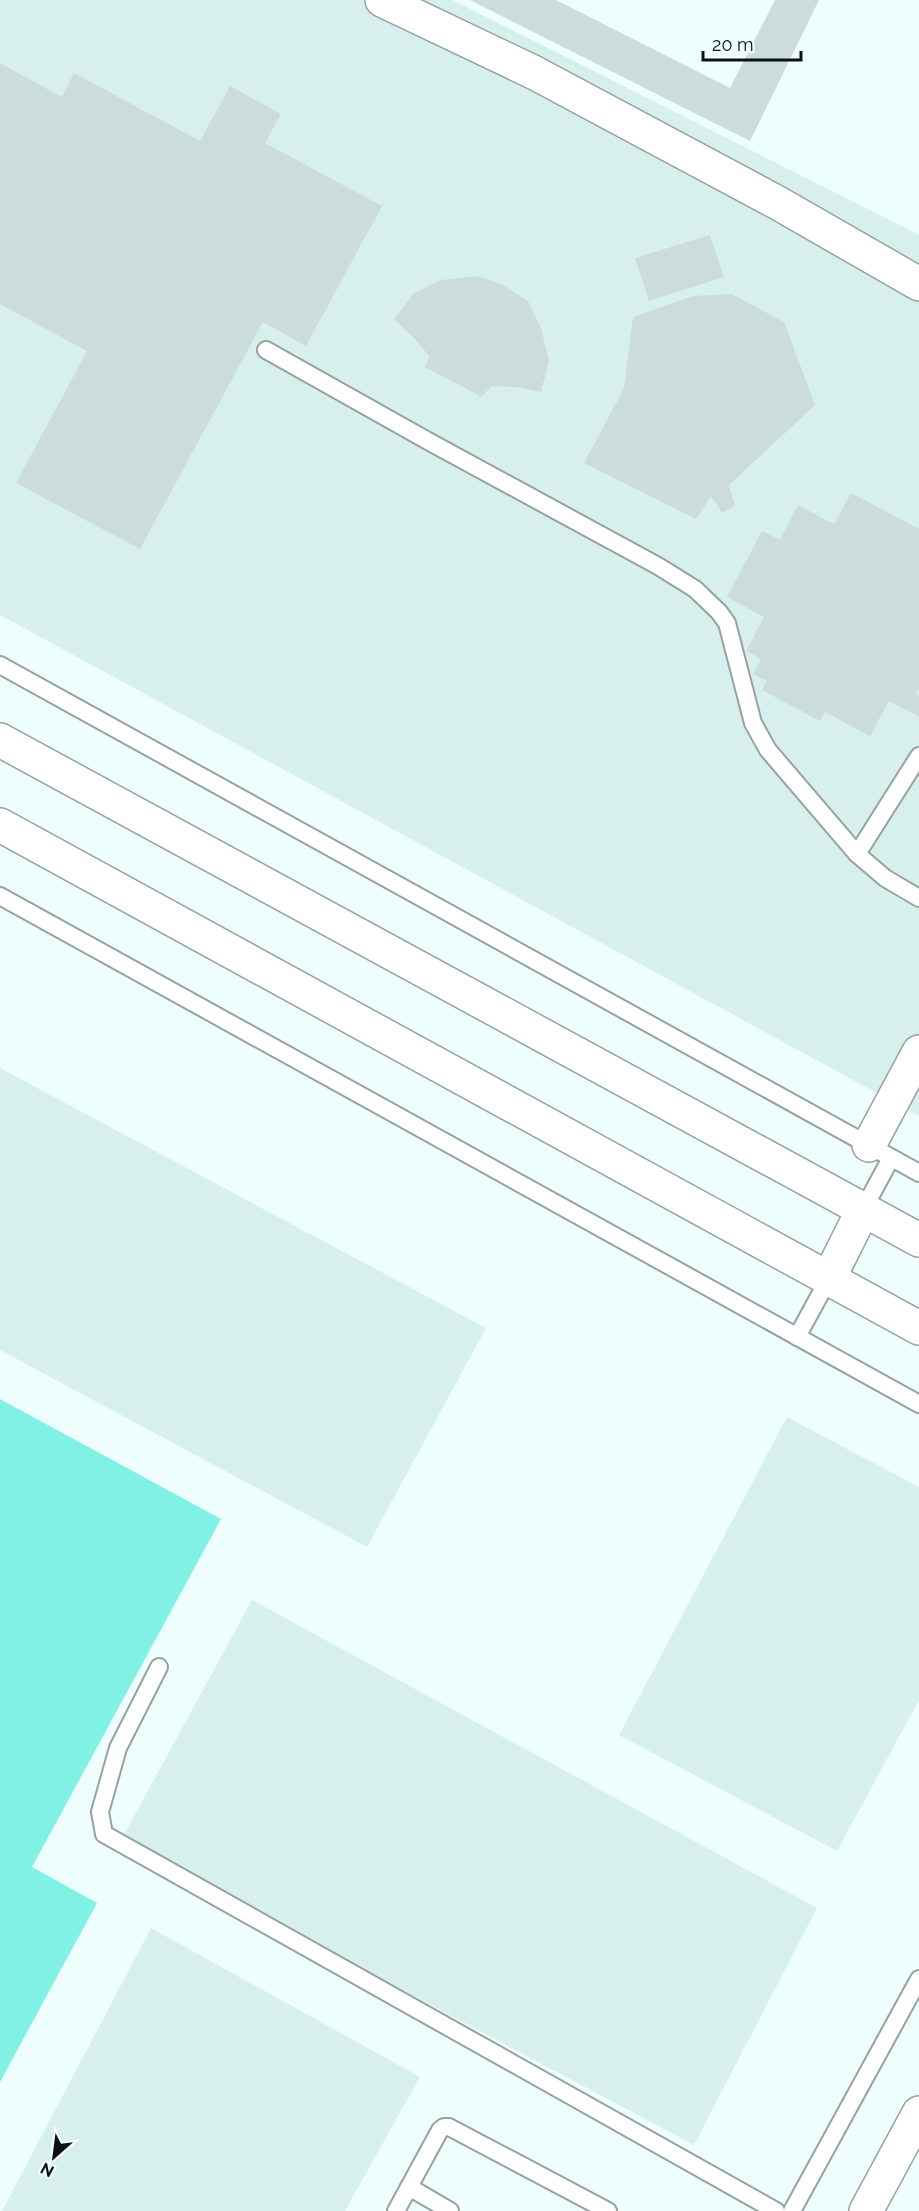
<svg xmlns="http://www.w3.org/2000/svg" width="919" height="2211" font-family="Raleway,sans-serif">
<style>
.built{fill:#d8f0ed}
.green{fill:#81f1e6}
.building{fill:#ccdcda}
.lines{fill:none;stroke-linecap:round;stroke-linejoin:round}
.lane-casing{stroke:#94a3a1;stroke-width:20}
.street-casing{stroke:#94a3a1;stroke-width:36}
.secondary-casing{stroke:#94a3a1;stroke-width:36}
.lane{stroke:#fff;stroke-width:16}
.street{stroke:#fff;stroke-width:33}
.secondary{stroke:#fff;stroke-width:33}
</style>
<rect width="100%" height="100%" fill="#eefefc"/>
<g class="built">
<path d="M0 0H453L919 235V1116L0 615Z"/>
<path d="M0 1068 486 1328 367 1547 0 1350Z"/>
<path d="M787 1417 919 1487V1700L837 1851 619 1735Z"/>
<path d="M252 1600 817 1908 694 2145 121 1840Z"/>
<path d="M151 1928 420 2077 345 2211H2Z"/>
</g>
<path class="green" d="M0 1399 221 1519 32 1867 97 1903 0 2082Z"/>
<g class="building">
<path d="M470 0H556L730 88 775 0H819L750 141Z"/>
<path d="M0 63 62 97 74 73 200 141 230 86 281 114 265 143 382 206 306 346 263 322 140 549 16 483 87 351 0 304Z"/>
<path d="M710 235 724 277 649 301 635 258Z"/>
<path d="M478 276 501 284 528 301 541 328 549 361 541 392 516 387 491 386 482 397 425 367 429 356 414 338 394 319 414 293 441 280Z"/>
<path d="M732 294 784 322 815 405 729 485 735 506 722 513 711 496 696 519 584 463 624 388 633 317 693 296Z"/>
<path d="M851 493 919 529V688L916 695 919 696V717L889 701 870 736 825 712 820 721 762 690 767 681 753 674 761 659 746 651 764 617 727 597 762 531 780 540 798 505 834 524Z"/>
</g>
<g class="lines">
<defs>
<g id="lane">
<path d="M266 350 428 441 658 566 695 589 719 612 727 623 753 723 768 750 857 854 885 878 919 898"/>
<path d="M0 665 919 1173"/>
<path d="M857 854 919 756"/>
<path d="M0 896 919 1404"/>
<path d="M863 1210 891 1158"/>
<path d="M797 1337 829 1278"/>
<path d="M159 1667 118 1748 100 1812 104 1834 776 2211"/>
<path d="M409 2187 450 2211"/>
<path d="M396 2211 440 2130 444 2127H449L608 2211"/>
<path d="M792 2211 919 1979"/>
</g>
<g id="street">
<path d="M382 0 535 73 778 203 919 284"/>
<path d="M869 1145 919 1052"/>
</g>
<g id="secondary">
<path d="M0 740 919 1240"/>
<path d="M0 825 919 1328"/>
<path d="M829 1278 863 1210"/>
<path d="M866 2211 919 2113"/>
</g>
</defs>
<use href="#lane" class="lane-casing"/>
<use href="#street" class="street-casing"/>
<use href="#secondary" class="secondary-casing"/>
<use href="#lane" class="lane"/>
<use href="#street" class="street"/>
<use href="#secondary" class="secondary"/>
</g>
<g transform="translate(54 2157) rotate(208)" stroke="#eefefc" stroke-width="4.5" paint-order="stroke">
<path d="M0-4.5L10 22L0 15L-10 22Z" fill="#0c1111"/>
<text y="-9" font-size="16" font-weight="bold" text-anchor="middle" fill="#0c1111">N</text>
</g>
<path d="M703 51v9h98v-9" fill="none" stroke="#0c1111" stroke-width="3"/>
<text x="712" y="51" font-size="18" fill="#0c1111" stroke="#eefefc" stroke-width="4.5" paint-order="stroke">20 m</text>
</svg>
